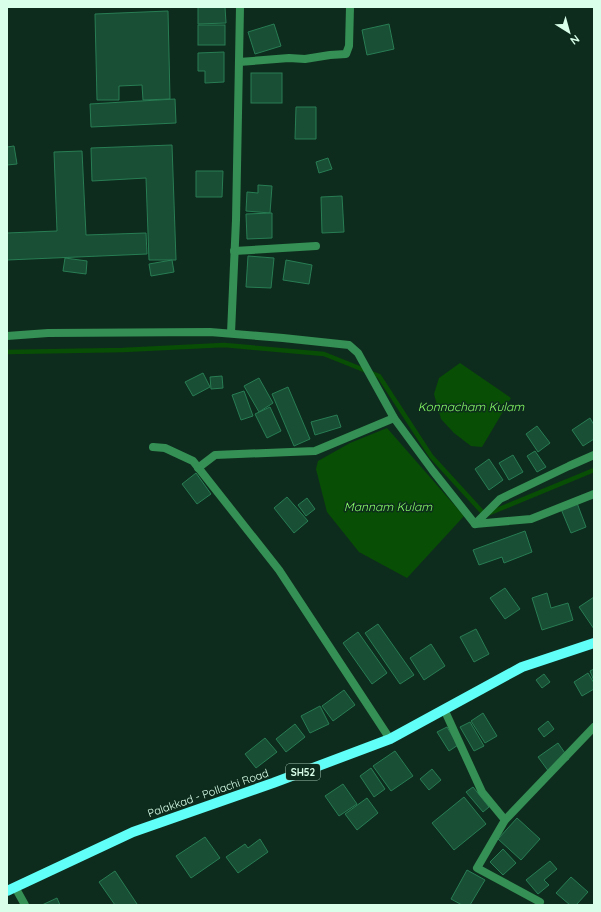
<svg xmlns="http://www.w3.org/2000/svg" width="601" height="912" font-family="Quicksand,sans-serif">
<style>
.water{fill:#084e05}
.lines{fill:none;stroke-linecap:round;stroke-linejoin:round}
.stream{stroke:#084e05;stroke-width:4.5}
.building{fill:#184f35;stroke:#287d54}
.minor{stroke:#359055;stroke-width:8}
.primary{stroke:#60fff7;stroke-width:10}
.labels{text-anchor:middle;stroke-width:3;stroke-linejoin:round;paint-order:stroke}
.shield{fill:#0e2c1d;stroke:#9cc0ac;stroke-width:1}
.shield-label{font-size:10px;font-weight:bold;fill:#d9ffea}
.street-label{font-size:11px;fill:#d9ffea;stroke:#0e2c1d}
.water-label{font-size:12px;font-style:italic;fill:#88ff67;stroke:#0e2c1d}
</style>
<rect width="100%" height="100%" fill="#0e2c1d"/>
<g class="water">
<path d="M460 363 511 398 482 447 471 446 454 433 441 419 434 394 439 378Z"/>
<path d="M387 428 464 516 407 578 359 552 327 512 316 469 318 461 350 443Z"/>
</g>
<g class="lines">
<path class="stream" d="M7 352 123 350 224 345 324 354 379 376 431 456 485 515 594 470"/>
</g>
<g class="building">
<path d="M198 7H225L226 23 198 24Z"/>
<path d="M168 11 170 99 143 100 142 85 119 86V100H97L95 14Z"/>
<path d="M274 24 281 46 255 54 248 32Z"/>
<path d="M389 24 394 49 367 55 362 30Z"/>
<rect x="198" y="25" width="27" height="20"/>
<path d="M224 52V82L205 83V71H198V53Z"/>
<rect x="251" y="73" width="31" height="30"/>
<path d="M175 99 176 123 91 127 90 104Z"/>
<path d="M296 107H316V139H295Z"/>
<path d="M172 145 176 260H149L146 178 92 181 91 148Z"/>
<path d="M14 146 17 164 7 165V147Z"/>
<path d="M82 151 86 235 146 233 147 254 7 260V233L57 231 54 152Z"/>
<path d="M328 158 332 169 319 173 316 162Z"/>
<path d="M196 171H223L222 197H196Z"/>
<path d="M258 185 272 186 270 213 246 211 247 192 258 193Z"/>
<path d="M342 196 344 232 322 233 321 197Z"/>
<path d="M272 213V238L247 239 246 214Z"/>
<path d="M248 256 274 258 271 288 246 287Z"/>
<path d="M65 258 87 261 86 274 63 271Z"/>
<path d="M172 260 174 272 151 276 149 264Z"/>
<path d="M286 260 312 265 309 284 283 280Z"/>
<path d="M203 373 210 387 193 396 185 382Z"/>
<path d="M222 376 223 388 211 389 210 377Z"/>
<path d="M259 378 273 403 259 412 244 386Z"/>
<path d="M288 387 310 439 294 446 272 394Z"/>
<path d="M244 391 253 416 241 420 232 395Z"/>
<path d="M270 407 281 431 267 438 255 414Z"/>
<path d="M337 415 341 427 315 435 311 422Z"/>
<path d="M590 418 594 425V439L583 446 572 430Z"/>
<path d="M537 426 550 443 538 452 526 434Z"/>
<path d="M535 451 546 467 537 472 527 456Z"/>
<path d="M513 455 523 472 509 480 499 463Z"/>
<path d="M489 459 503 480 489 490 475 469Z"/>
<path d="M196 473 211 494 197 504 182 484Z"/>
<path d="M287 497 308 521 294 533 274 508Z"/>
<path d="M307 498 315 509 306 516 298 505Z"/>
<path d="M577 503 586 527 571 533 561 509Z"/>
<path d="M525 531 532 552 504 563 502 557 479 565 473 550Z"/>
<path d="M505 588 520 609 505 619 490 598Z"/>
<path d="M547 593 551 608 568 603 573 620 542 630 532 598Z"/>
<path d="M594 597V629L579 607Z"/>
<path d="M378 624 414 675 400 684 365 633Z"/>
<path d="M476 629 489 654 474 662 460 637Z"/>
<path d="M358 632 387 673 372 684 343 643Z"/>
<path d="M431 644 445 666 424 680 410 658Z"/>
<path d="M594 669V681L590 671Z"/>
<path d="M588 673 594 683V689L582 696 574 682Z"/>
<path d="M544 674 550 682 542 688 536 680Z"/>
<path d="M344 690 355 705 333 721 322 706Z"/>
<path d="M320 706 329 724 310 733 301 716Z"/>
<path d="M483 713 497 736 485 743 471 721Z"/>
<path d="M548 721 554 729 544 737 538 729Z"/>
<path d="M470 722 484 746 474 751 460 727Z"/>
<path d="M295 724 305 737 286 752 276 739Z"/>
<path d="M447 727 458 745 449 751 437 732Z"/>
<path d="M265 738 277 752 256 768 245 754Z"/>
<path d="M558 743 569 759 549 772 538 757Z"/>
<path d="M395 751 413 776 391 791 373 766Z"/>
<path d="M371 768 385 789 374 797 360 776Z"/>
<path d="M432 769 441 780 429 790 420 779Z"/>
<path d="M343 784 357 804 339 816 325 796Z"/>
<path d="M473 787 489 807 483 812 466 792Z"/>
<path d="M464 797 486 824 454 850 432 823Z"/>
<path d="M367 798 378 813 357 830 345 814Z"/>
<path d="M517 818 540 839 521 860 498 839Z"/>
<path d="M205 837 220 858 191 878 176 856Z"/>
<path d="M260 839 268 852 238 873 226 857 245 844 248 848Z"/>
<path d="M503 849 516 863 503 875 490 862Z"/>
<path d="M550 861 557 869 544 880 549 885 538 894 526 880Z"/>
<path d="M467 870 485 880 470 905H462L451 899Z"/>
<path d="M115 871 137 904 136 905H115L99 882Z"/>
<path d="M571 877 588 892 576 905H570L556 893Z"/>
<path d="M57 898 60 905H42Z"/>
</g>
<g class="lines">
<g class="minor">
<path d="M239 62 289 58 305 59 330 55 346 54 349 46 350 7"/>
<path d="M234 251 316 246"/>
<path d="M231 333 236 220 240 7"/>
<path d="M7 336 48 333 210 332 283 338 349 345 358 353 394 418 433 471 475 524"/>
<path d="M153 447 165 448 193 461 279 570 390 739"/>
<path d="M198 468 215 455 315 451 394 418"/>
<path d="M475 524 500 499 569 466 594 455"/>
<path d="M475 524 531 519 594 494"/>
<path d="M444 709 482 792 505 820"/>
<path d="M15 887 25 905"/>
<path d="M540 902 477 868 505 820 594 727"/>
</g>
<path class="primary" d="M7 891 133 832 273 783 390 739 522 667 594 643"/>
</g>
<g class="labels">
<rect class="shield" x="286" y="764" width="34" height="16" rx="3"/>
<g class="shield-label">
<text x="303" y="776">SH52</text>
</g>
<g class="street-label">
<text transform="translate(208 793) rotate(-19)" y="4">Palakkad - Pollachi Road</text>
</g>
<g class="water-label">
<text x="471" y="411">Konnacham Kulam</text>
<text x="388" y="511">Mannam Kulam</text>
</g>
</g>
<rect width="601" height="912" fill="none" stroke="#d9ffea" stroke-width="16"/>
<g transform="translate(569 32) rotate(143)" stroke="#0e2c1d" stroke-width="3" paint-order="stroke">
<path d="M0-3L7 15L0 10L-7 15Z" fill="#d9ffea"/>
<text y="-6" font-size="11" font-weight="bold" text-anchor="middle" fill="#d9ffea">N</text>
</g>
</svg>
